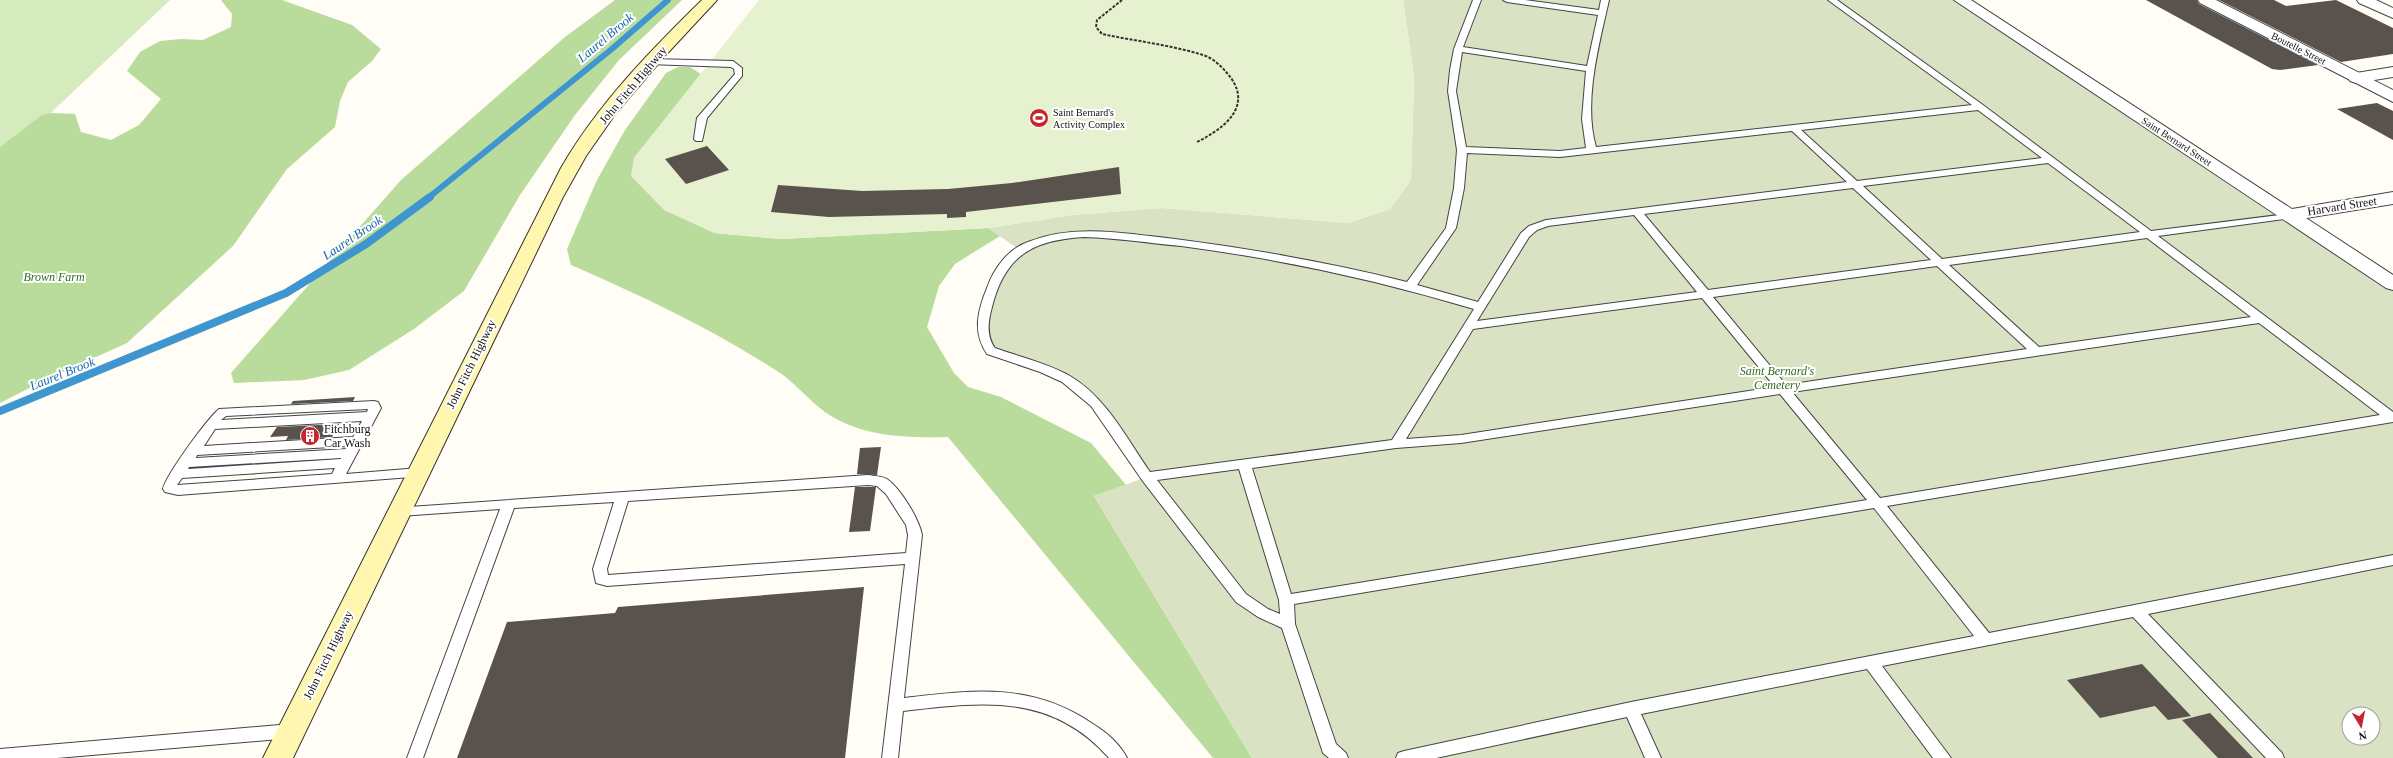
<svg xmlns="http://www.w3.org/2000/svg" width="2393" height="758" font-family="'Times New Roman',serif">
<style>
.green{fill:#d5ebbd}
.forest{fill:#b9dc9c}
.cemetery{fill:#d9e3c4;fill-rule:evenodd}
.pitch{fill:#e6f2cf}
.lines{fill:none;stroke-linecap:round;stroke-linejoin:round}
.stream-far1{stroke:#3f96cf;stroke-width:6}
.stream{stroke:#3f96cf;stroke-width:8}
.building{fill:#5a524d}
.service-casing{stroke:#444;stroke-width:2}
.minor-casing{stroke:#444;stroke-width:2}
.tertiary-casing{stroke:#444;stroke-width:2}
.secondary-casing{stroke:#333;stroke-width:2}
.path{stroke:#333;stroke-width:2;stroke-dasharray:3 1.5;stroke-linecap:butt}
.service{fill:#fff;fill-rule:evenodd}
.minor{fill:#fff;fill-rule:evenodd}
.tertiary{fill:#fff;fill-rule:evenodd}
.secondary{fill:#fff6b0;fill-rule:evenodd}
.labels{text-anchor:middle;stroke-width:4;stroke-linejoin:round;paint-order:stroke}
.far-street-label{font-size:10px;fill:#111;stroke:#fff}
.far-poi-label{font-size:10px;fill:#111;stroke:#fff;text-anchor:start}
.street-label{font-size:12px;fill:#111;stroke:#fff}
.park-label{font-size:12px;font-style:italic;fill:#2f6b1f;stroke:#fff}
.poi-label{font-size:12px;fill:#111;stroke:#fff;text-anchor:start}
.water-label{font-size:13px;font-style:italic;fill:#1768a6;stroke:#fff}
</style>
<rect width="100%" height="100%" fill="#fffdf5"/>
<path class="green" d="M0 0H170L0 161Z"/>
<g class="forest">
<path d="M221 0H282L352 25 381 49 372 61 348 82 340 101 335 127 287 169 233 246 127 343 41 382 0 403V147L42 115 51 113 75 114 81 132 111 140 139 125 161 99 127 71 140 52 160 41 181 39 203 40 231 27 232 14Z"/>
<path d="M615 0H682L619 60 575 115 520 195 464 291 414 329 349 370 304 380 234 383 231 373 401 180 565 37Z"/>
<path d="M678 67H690L701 74 634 158 714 233 782 239 988 228 1000 236 955 264 939 286 927 327 954 373 968 387 1001 397 1091 443 1126 485 1094 496 1252 758H1213L948 437C907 438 860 437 825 412 807 399 793 380 774 369 710 328 640 295 571 265L567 249 597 180 625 130 666 73Z"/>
</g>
<path class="cemetery" d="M1403 0H1961L2393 284V758H1252L1094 496 1147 477 1095 403 1066 379 991 351 985 310 993 286 1020 250 988 228 1072 215 1162 208 1348 223 1390 209 1411 180 1414 77ZM2349 714H2373V738H2349Z"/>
<path class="pitch" d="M759 0H1403L1414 77 1411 180 1390 209 1348 223 1162 208 1072 215 988 228 782 239 714 233 664 210 631 176 634 158Z"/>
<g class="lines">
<path class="stream-far1" d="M428 198 613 48 668 0"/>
<path class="stream" d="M0 411 286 293 366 244 430 197"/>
</g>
<g class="building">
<path d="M2146 0H2197L2199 4 2318 65 2280 70 2272 69Z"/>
<path d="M2219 0H2274L2286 6 2336 0 2393 28V54L2341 62Z"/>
<path d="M2377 103 2393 111V140L2337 109Z"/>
<path d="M707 146 729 170 686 184 665 159Z"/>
<path d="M1119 167 1121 194 966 212V217L947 218V214L829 217 771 212 778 185 862 191 948 189 1012 183Z"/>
<path d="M355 397 353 401 291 404 293 401Z"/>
<path d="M339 424 332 437 286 440 288 436 270 437 277 427Z"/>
<path d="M881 447 877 475 857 474 860 448Z"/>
<path d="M855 487H876L870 531 849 532Z"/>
<path d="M864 587 845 758H457L507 622 615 613 618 607Z"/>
<path d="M2142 664 2191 716 2168 720 2155 706 2100 718 2067 680Z"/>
<path d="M2210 713 2253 758H2218L2182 720Z"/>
</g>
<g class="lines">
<defs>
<g id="service">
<path d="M1473 0H1481L1463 47 1587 66 1598 15 1507 2 1503 0H1525L1599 10 1601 0H1609C1599 45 1583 102 1596 147L1972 105 1828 0H1837L1983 105 2151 231 2295 213 2296 215 2291 218 2158 236 2393 412V422L1887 506 1989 633 2393 555V565L2148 614 2282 753 2284 758H2266L2133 617 1882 666 1951 758H1933L1867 669 1641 714 1661 758H1645L1627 717 1436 758H1396L1398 753 1404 751 1631 702 1974 636 1874 508 1294 604 1295 624 1336 744 1346 753 1348 758H1329L1323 753 1282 628 1258 617 1236 602 1142 480 1091 406 1062 382 1040 372 987 354C972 332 978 310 987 288 994 268 1008 249 1028 242 1075 223 1127 234 1175 239 1253 249 1331 263 1407 282L1446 228 1454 188 1457 150 1448 91 1450 70 1454 49ZM1462 52 1586 71 1582 119 1586 148 1560 151 1466 147 1456 91ZM1978 110 2042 158 1857 181 1801 130ZM1792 131 1847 182 1546 220 1529 226 1521 233 1478 302 1417 285 1456 228 1464 188 1467 153 1560 157ZM2048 163 2140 232 1942 259 1863 186ZM1853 188 1931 260 1708 290 1644 214ZM1634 215 1697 292 1477 321 1529 237 1537 230 1548 226ZM1084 237C1117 238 1148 243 1181 246 1280 259 1378 280 1474 309L1392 440 1150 472C1127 439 1106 397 1070 376 1047 363 1020 357 995 348 986 336 988 321 992 307 1005 255 1033 240 1084 237ZM2147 238 2251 317 2039 347 1949 265ZM1937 266 2027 349 1786 385 1713 297ZM1702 298 1775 387 1461 435 1406 439 1473 329ZM2259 323 2380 415 1880 498 1792 392ZM1780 394 1867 500 1291 594 1252 468 1396 448 1461 443ZM1239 469 1279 600 1280 614 1268 609 1246 594 1157 480Z"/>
<path d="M651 59 733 61 742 68V76L707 118 702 141H696L694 139 697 118 735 74 734 69 731 67 648 64 647 62Z"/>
<path d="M374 401 378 402 381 408 346 474 419 468 424 470 425 473 424 476 178 495 165 492 163 489C166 475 207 419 219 409ZM368 409 367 412 221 420 226 416ZM362 421 353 437 204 446 215 429ZM348 446 346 449 196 458 197 455ZM341 458V459L188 469 189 467ZM335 468 332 474 177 485 182 478Z"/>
<path d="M868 475C874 476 882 476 887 479 901 489 919 519 922 535L904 698C974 690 1031 682 1093 724 1106 732 1120 744 1127 758H1109C1051 692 981 702 903 711L898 758H882L905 564 607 586 596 583 593 569 614 502 514 508 423 758H407L500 509 400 516 395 514 393 511 395 508ZM868 485 877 486 886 494 906 525 908 535 906 553 608 575 607 569 628 501Z"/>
<path d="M291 724 297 726 299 731 297 736 291 738 57 758H0V749Z"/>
</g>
<g id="minor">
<path d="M1954 0H1971L2292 209 2393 192V204L2306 218 2393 275V290L2386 288Z"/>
<path d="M2357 0H2376L2393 8V18L2359 3Z"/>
<path d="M2393 67V77L2356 83 2350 81 2348 78 2350 75 2356 73Z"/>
</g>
<path id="tertiary" d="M2198 0H2216L2393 90V102L2200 3Z"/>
<path id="secondary" d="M702 0H717L664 57 616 113 586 156 563 197 293 758H263L561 168C598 104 650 51 702 0Z"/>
</defs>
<use href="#service" class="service-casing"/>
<use href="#minor" class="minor-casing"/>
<use href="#tertiary" class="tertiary-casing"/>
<use href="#secondary" class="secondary-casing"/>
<path class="path" d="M1122 0 1097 20 1096 27 1102 34C1135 41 1171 45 1203 55 1213 58 1221 66 1227 73 1255 105 1225 128 1197 142"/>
<use href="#service" class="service"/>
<use href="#minor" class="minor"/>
<use href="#tertiary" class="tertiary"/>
<use href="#secondary" class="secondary"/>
</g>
<defs>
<symbol id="stadium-disc" viewBox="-11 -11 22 22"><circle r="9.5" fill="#c4262e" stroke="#fff"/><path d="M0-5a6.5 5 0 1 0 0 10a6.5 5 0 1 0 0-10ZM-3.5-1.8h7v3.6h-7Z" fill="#fff"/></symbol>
<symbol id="building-disc" viewBox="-11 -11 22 22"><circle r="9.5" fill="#c4262e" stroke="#fff"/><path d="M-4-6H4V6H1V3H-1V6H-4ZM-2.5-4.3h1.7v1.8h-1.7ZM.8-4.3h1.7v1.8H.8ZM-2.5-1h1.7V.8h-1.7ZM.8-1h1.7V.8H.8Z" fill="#fff"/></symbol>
</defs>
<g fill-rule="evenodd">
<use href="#stadium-disc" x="1028" y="107" width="22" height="22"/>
<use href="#building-disc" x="299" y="425" width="22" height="22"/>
</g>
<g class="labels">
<g class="far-street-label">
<text transform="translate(2299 48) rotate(27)" y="4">Boutelle Street</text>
<text transform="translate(2177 141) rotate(33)" y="4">Saint Bernard Street</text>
</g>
<g class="far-poi-label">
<text x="1053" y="116">Saint Bernard's<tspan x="1053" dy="12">Activity Complex</tspan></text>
</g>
<g class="street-label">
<text transform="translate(633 85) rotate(-50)" y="4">John Fitch Highway</text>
<text transform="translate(2342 206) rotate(-9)" y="4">Harvard Street</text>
<text transform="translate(471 364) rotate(-64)" y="4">John Fitch Highway</text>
<text transform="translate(328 655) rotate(-64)" y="4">John Fitch Highway</text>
</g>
<g class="park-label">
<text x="54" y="281">Brown Farm</text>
<text x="1777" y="375">Saint Bernard's<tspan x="1777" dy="14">Cemetery</tspan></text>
</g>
<g class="poi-label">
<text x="324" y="433">Fitchburg<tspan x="324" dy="14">Car Wash</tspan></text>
</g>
<g class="water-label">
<text transform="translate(605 37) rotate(-40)" y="5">Laurel Brook</text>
<text transform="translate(352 237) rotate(-34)" y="5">Laurel Brook</text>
<text transform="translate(62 373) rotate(-22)" y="5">Laurel Brook</text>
</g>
</g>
<g transform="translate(2361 726) rotate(170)"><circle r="19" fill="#ffffff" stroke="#a0a0a0"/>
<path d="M0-3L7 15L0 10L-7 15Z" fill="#c4262e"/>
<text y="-6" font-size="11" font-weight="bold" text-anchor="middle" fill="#111111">N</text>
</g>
</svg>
